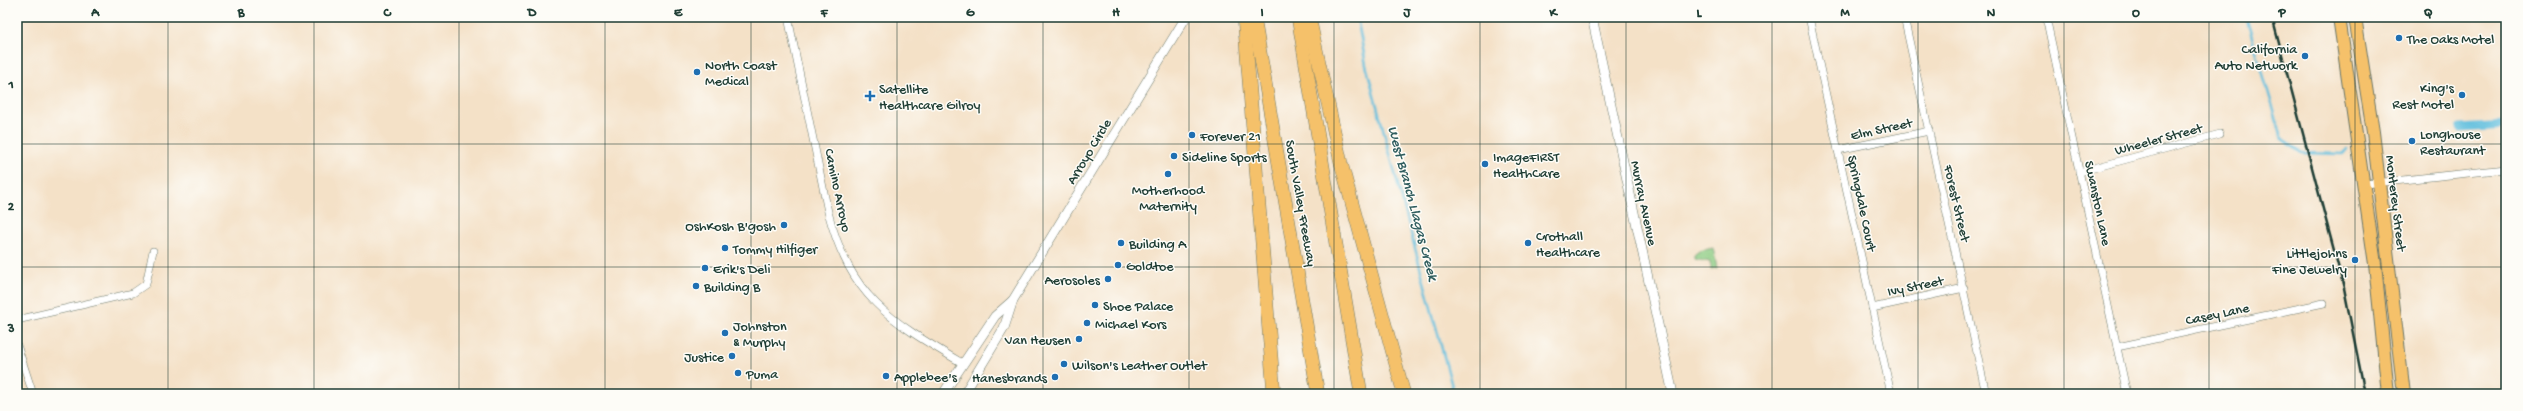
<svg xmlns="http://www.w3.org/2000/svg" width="2523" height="411" font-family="'Gochi Hand',sans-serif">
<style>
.green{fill:#8ccb81;stroke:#56845a}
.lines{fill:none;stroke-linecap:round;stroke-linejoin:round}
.stream{stroke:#5fbedd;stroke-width:2.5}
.canal{stroke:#5fbedd;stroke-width:9}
.minor-casing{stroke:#6a7667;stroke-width:8}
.tertiary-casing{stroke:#6a7667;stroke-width:10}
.primary-casing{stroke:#6a7667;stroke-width:14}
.motorway-casing{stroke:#6a7667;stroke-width:14}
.minor{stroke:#fff;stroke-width:7}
.tertiary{stroke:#fff;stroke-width:9}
.primary{stroke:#f5c16b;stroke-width:12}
.motorway{stroke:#f5c16b;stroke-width:13}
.rail{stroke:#1f3d34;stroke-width:2.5}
.grid{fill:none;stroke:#1f3d34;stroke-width:1;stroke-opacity:0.55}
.poi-dot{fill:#1f6fb2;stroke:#fdfcf7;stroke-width:1.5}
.labels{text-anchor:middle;stroke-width:3;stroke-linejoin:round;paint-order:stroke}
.poi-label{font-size:14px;fill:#1f3d34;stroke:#fdfcf7;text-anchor:start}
.street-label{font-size:14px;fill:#1f3d34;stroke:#fdfcf7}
.water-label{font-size:15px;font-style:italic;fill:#2f5d5e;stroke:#fdfcf7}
.neatline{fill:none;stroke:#1f3d34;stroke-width:1.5}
.grid-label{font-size:13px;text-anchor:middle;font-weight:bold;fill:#1f3d34}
</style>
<rect width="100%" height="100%" fill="#fdfcf7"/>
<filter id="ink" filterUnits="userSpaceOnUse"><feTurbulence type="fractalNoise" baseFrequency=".025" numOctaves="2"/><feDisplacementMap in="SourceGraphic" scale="8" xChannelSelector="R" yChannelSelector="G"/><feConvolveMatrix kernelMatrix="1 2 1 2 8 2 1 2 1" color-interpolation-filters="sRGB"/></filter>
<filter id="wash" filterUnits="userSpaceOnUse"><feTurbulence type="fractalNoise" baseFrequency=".012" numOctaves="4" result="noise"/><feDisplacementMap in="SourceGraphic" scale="16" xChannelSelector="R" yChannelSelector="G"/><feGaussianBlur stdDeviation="0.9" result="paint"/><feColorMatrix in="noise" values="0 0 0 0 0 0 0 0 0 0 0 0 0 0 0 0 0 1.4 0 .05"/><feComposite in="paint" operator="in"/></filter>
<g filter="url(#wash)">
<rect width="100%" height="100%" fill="#f4e1c7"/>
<path class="green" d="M1713 248 1717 268 1711 269 1710 262 1694 259V255L1699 251Z"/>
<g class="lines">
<g class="stream">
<path d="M1357 17 1366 65 1454 394"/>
<path d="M2246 17 2282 138 2301 153 2343 154 2347 149"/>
</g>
<path class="canal" d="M2460 128 2506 125"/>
</g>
</g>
<g filter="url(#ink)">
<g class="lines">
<defs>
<g id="minor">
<path d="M788 17 828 212C851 298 889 320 962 363"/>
<path d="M1809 17 1891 394"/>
<path d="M1904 17 1986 394"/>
<path d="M2046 17 2127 394"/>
<path d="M1838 150 1929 131"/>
<path d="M2079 172 2220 134"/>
<path d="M2365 184 2506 169"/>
<path d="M1872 308 1964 288"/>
<path d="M17 320 133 293 146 284 153 251"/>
<path d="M17 345 33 394"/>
<path d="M2117 347 2324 303"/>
</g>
<g id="tertiary">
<path d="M1592 17 1673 394"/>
<path d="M943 394 995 316 1012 301"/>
<path d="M964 394 1004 328 1013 300 1186 17"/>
</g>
<g id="primary">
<path d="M2339 17 2375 264 2388 394"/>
<path d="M2355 17 2373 132 2404 394"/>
</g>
<g id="motorway">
<path d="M1244 17 1274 394"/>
<path d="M1254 17 1318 394"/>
<path d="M1298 17 1361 394"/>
<path d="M1309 17 1341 163 1404 394"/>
</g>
</defs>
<use href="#minor" class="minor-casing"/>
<use href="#tertiary" class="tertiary-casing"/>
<use href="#primary" class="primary-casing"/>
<use href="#motorway" class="motorway-casing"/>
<use href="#minor" class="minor"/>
<use href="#tertiary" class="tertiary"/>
<use href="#primary" class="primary"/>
<use href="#motorway" class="motorway"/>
<path class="rail" d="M2272 17 2344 288 2365 394"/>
</g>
</g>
<path class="grid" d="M168 17V394M314 17V394M459 17V394M605 17V394M751 17V394M897 17V394M1043 17V394M1189 17V394M1334 17V394M1480 17V394M1626 17V394M1772 17V394M1918 17V394M2064 17V394M2209 17V394M2355 17V394M17 144H2506M17 267H2506"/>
<g class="poi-dot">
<circle cx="2399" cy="38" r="4"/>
<circle cx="2305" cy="56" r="4"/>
<circle cx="697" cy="72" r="4"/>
<circle cx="2462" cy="95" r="4"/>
<path d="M868 90h4v4h4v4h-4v4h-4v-4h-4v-4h4z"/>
<circle cx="1192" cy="135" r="4"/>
<circle cx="2412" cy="141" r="4"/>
<circle cx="1174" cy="156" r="4"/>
<circle cx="1485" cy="164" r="4"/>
<circle cx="1168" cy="174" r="4"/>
<circle cx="784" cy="225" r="4"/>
<circle cx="1121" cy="243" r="4"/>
<circle cx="1528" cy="243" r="4"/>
<circle cx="725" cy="248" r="4"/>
<circle cx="2355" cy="260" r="4"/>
<circle cx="1118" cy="265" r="4"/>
<circle cx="705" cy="268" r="4"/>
<circle cx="1108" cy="279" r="4"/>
<circle cx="696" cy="286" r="4"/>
<circle cx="1095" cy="305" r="4"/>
<circle cx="1087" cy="323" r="4"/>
<circle cx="725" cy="333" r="4"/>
<circle cx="1079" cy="339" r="4"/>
<circle cx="732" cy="356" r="4"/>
<circle cx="1064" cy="364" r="4"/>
<circle cx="738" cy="373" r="4"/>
<circle cx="886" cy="376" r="4"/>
<circle cx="1055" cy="377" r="4"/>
</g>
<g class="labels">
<g class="poi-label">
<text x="2407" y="43">The Oaks Motel</text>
<text x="2297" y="53" text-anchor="end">California<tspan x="2297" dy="16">Auto Network</tspan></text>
<text x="705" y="69">North Coast<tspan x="705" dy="16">Medical</tspan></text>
<text x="2454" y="92" text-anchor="end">King's<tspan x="2454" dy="16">Rest Motel</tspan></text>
<text x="879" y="93">Satellite<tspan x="879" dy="16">Healthcare Gilroy</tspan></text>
<text x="2420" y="138">Longhouse<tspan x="2420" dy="16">Restaurant</tspan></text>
<text x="1200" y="140">Forever 21</text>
<text x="1182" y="161">Sideline Sports</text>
<text x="1493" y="161">ImageFIRST<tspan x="1493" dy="16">HealthCare</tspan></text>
<text x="1168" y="194" text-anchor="middle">Motherhood<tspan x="1168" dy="16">Maternity</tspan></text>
<text x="776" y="230" text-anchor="end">OshKosh B'gosh</text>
<text x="1536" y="240">Crothall<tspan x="1536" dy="16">Healthcare</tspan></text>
<text x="1129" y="248">Building A</text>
<text x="733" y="253">Tommy Hilfiger</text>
<text x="2347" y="257" text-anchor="end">Littlejohns<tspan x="2347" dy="16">Fine Jewelry</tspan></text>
<text x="1126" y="270">Goldtoe</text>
<text x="713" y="273">Erik's Deli</text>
<text x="1100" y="284" text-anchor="end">Aerosoles</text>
<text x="704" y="291">Building B</text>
<text x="1103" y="310">Shoe Palace</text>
<text x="1095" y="328">Michael Kors</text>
<text x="733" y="330">Johnston<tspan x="733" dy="16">&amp; Murphy</tspan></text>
<text x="1071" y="344" text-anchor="end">Van Heusen</text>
<text x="724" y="361" text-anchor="end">Justice</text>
<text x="1072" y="369">Wilson's Leather Outlet</text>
<text x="746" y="378">Puma</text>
<text x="894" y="381">Applebee's</text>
<text x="1047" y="382" text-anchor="end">Hanesbrands</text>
</g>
<g class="street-label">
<text transform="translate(1881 128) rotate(-12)" y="5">Elm Street</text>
<text transform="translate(2158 138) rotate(-15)" y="5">Wheeler Street</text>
<text transform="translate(1088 151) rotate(-59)" y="5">Arroyo Circle</text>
<text transform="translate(839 190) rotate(78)" y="5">Camino Arroyo</text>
<text transform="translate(1302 203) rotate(80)" y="5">South Valley Freeway</text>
<text transform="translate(1645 203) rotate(78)" y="5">Murray Avenue</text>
<text transform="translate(1863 203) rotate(78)" y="5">Springdale Court</text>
<text transform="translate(1958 203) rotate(77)" y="5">Forest Street</text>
<text transform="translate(2099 203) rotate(78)" y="5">Swanston Lane</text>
<text transform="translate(2397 203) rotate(83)" y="5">Monterey Street</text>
<text transform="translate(1915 285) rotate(-12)" y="5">Ivy Street</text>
<text transform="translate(2217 313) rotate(-12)" y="5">Casey Lane</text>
</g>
<g class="water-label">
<text transform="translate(1414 203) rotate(75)" y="5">West Branch Llagas Creek</text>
</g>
</g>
<rect width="2523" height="411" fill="none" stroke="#fdfcf7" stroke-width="44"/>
<rect x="22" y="22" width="2479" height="367" class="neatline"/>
<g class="grid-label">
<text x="95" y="16">A</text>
<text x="241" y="16">B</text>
<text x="387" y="16">C</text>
<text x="532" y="16">D</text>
<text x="678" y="16">E</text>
<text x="824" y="16">F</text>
<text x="970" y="16">G</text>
<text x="1116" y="16">H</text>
<text x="1262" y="16">I</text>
<text x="1407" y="16">J</text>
<text x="1553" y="16">K</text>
<text x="1699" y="16">L</text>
<text x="1845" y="16">M</text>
<text x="1991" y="16">N</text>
<text x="2136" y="16">O</text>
<text x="2282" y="16">P</text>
<text x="2428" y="16">Q</text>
<text x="11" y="88">1</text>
<text x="11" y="210">2</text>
<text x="11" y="332">3</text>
</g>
</svg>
